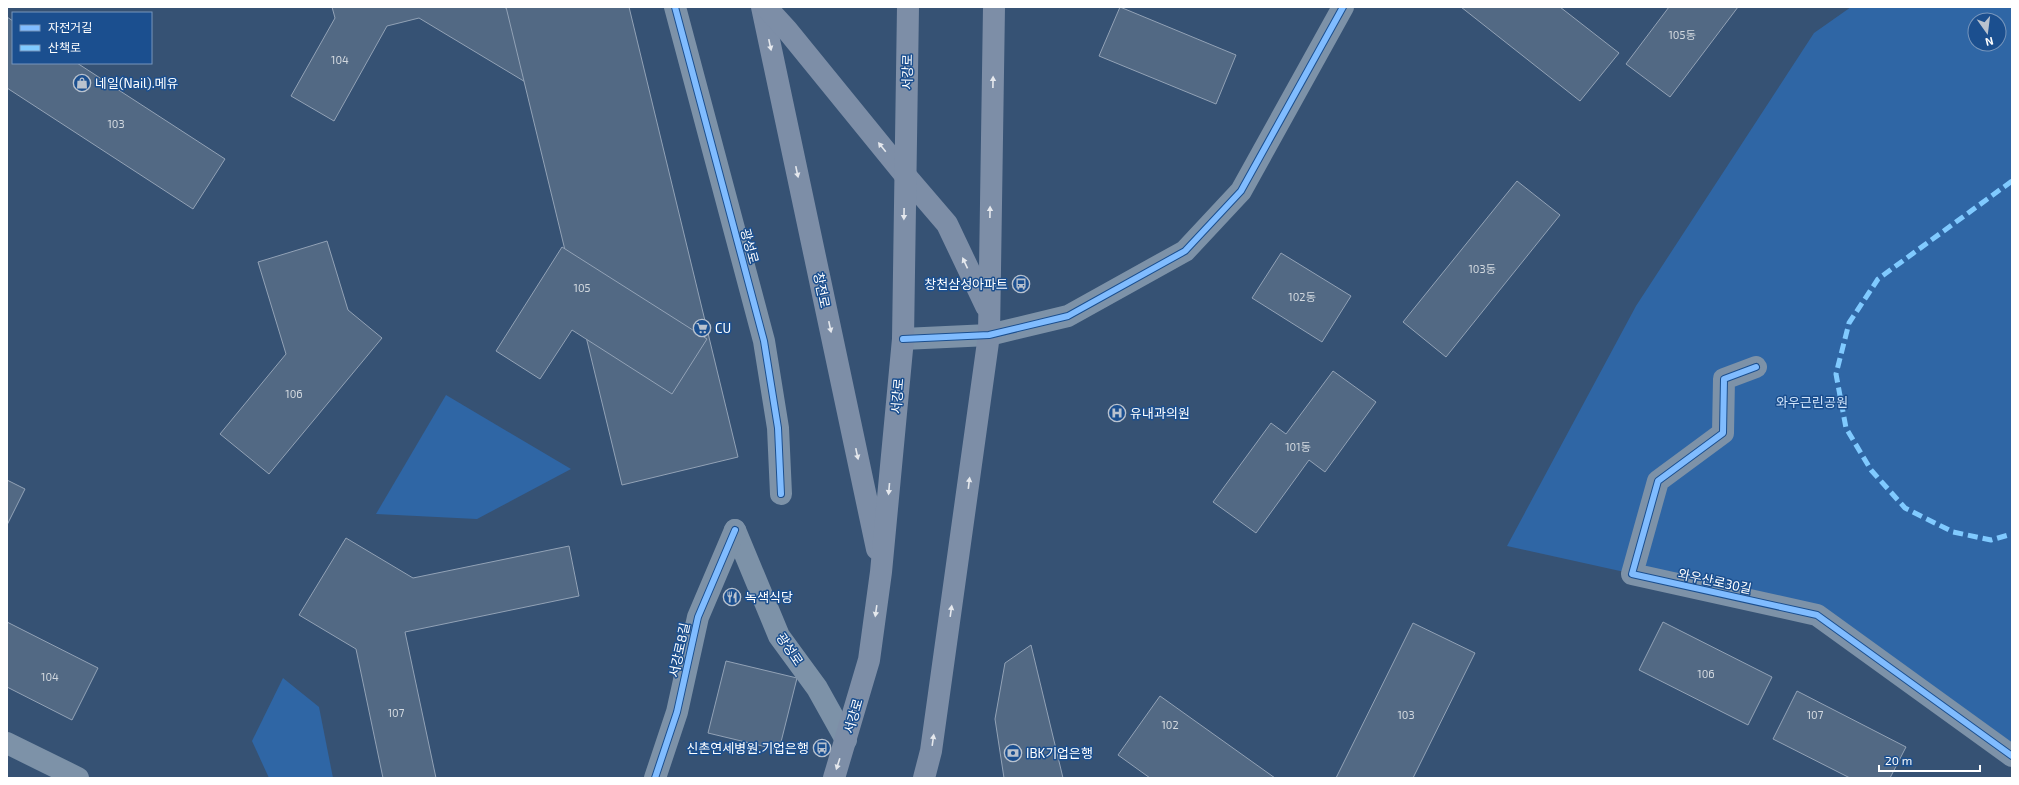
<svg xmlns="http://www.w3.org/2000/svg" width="2019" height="785" font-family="'Exo 2','Noto Sans KR',sans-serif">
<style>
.green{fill:#2f66a5;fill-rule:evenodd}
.building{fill:#526984;stroke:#92a2b6}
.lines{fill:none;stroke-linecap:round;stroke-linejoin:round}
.minor{stroke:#7d92a8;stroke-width:22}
.major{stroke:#7d8ea7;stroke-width:22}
.quiet{stroke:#80caff;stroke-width:5;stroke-dasharray:10 5;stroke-linecap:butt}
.cycleway-casing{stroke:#1b4f8f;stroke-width:8}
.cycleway{stroke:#80bcff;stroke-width:6}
.oneway{fill:#e5e8ed}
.labels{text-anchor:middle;stroke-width:3;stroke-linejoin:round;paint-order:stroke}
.number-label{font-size:11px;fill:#d4dae0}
.street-label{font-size:13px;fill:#fff;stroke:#1b4f8f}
.poi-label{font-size:13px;fill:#fff;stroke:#1b4f8f;text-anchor:start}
.park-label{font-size:13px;fill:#cfe3fa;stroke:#1b4f8f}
</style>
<rect width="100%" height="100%" fill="#365274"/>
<g class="green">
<path d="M1851 7H2012V743L1824 608 1620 571 1507 546 1636 306 1814 33ZM1975 20H1999V44H1975Z"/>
<path d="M446 395 571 469 477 519 376 514Z"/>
<path d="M283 678 319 707 333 778H269L252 741Z"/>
</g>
<g class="building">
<path d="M332 7H504L554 38 527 83 419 18 387 26 334 121 291 96 335 18Z"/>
<path d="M506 7H629L738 457 622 485Z"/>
<path d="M1120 7 1236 55 1216 104 1099 56Z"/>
<path d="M1461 7H1560L1619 53 1580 101Z"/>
<path d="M1669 7H1738L1670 97 1626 64Z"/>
<path d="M7 17 13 21V63H77L225 159 193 209 7 88Z"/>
<path d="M1517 181 1560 215 1446 357 1403 322Z"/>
<path d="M327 241 348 310 382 338 269 474 220 434 286 354 258 262Z"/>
<path d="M562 247 707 339 672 394 572 330 540 379 496 351Z"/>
<path d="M1281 253 1351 296 1322 342 1252 298Z"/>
<path d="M1333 371 1376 402 1325 472 1309 460 1256 533 1213 502 1271 423 1286 434Z"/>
<path d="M7 480 25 489 7 525Z"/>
<path d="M346 538 413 578 569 546 579 596 405 632 436 778H383L356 649 299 615Z"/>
<path d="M7 622 98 668 72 720 7 687Z"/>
<path d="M1663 622 1772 677 1748 725 1639 670Z"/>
<path d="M1413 623 1475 653 1413 778H1336Z"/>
<path d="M1031 645 1063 778H1004L995 719 1005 663Z"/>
<path d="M726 661 797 678 779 750 708 733Z"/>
<path d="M1797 691 1906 747 1890 778H1850L1773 739Z"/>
<path d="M1160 696 1275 778H1150L1118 755Z"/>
</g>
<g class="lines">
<g class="minor">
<path d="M675 7 764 341 778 428 781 494"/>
<path d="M903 339 989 335 1068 316 1185 251 1241 191 1343 7"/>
<path d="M1756 367 1724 379 1723 433 1658 481 1632 574 1817 615 2012 756"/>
<path d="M735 530 779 636 817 688 846 740"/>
<path d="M7 743 78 778"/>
<path d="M655 778 677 712 698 617 735 530"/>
</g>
<g class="major">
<path d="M762 7 877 549"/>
<path d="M766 7 787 30 905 175 947 224 986 306"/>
<path d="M834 778 869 660 881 572 903 339 908 7"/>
<path d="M924 778 931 751 989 335 994 7"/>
</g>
<path class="quiet" d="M2012 181 1878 279 1849 323 1836 374 1846 428 1871 470 1905 508 1953 532 1991 540 2012 534"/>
<defs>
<g id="cycleway">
<path d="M675 7 764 341 778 428 781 494"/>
<path d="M903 339 989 335 1068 316 1185 251 1241 191 1343 7"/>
<path d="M1756 367 1724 379 1723 433 1658 481 1632 574 1817 615 2012 756"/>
<path d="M655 778 677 712 698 617 735 530"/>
</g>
</defs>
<use href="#cycleway" class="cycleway-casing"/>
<use href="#cycleway" class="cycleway"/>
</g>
<defs><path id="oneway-solid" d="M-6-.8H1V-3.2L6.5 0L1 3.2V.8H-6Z"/></defs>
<g class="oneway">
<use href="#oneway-solid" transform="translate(770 45) rotate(78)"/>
<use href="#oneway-solid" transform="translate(993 82) rotate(-89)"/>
<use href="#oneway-solid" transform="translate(882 147) rotate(-129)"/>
<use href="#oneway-solid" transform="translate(797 172) rotate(78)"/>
<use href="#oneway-solid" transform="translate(990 212) rotate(-89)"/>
<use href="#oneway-solid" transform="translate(904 214) rotate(91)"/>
<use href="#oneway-solid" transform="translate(965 263) rotate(-115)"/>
<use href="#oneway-solid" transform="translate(830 327) rotate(78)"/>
<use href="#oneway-solid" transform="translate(857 454) rotate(78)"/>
<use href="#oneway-solid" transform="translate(969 483) rotate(-83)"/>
<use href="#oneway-solid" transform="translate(889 489) rotate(95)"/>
<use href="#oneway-solid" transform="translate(876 611) rotate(98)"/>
<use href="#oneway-solid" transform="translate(951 611) rotate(-82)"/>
<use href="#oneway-solid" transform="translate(933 740) rotate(-82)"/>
<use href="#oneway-solid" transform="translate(838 764) rotate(108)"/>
</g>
<defs>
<symbol id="shop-ring" viewBox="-11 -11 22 22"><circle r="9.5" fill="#1b4f8f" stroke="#b9c2ce" stroke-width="1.5"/><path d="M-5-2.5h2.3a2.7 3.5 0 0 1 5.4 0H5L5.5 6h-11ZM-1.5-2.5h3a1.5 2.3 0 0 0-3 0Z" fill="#b9c2ce"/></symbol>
<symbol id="bus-ring" viewBox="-11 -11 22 22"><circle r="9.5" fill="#1b4f8f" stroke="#b9c2ce" stroke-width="1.5"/><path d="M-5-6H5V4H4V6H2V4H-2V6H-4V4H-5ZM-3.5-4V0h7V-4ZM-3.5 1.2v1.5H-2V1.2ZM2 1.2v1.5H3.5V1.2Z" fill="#b9c2ce"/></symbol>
<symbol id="supermarket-ring" viewBox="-11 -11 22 22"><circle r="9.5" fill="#1b4f8f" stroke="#b9c2ce" stroke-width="1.5"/><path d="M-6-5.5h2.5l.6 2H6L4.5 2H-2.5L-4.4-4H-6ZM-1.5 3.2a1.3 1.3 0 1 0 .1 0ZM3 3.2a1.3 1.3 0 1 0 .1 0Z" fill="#b9c2ce"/></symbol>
<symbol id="hospital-ring" viewBox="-11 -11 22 22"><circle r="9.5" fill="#1b4f8f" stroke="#b9c2ce" stroke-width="1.5"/><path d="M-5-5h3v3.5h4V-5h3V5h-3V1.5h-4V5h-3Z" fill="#b9c2ce"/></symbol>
<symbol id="restaurant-ring" viewBox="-11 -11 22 22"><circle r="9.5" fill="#1b4f8f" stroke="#b9c2ce" stroke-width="1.5"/><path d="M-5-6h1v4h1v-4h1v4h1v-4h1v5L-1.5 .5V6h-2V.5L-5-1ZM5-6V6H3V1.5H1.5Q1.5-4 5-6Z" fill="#b9c2ce"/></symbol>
<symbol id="bank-ring" viewBox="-11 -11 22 22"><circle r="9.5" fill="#1b4f8f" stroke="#b9c2ce" stroke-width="1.5"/><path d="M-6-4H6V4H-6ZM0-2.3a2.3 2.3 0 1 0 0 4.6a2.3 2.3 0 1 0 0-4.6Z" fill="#b9c2ce"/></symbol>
</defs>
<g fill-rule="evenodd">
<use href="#shop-ring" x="72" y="73" width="20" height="20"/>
<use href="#bus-ring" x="1011" y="274" width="20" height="20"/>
<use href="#supermarket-ring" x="692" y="318" width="20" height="20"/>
<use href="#hospital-ring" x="1107" y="403" width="20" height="20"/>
<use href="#restaurant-ring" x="722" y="587" width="20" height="20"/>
<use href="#bus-ring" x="812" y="738" width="20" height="20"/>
<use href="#bank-ring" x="1003" y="743" width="20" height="20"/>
</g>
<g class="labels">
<g class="number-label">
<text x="1682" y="39">105동</text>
<text x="340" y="64">104</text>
<text x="116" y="128">103</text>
<text x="1482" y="273">103동</text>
<text x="582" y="292">105</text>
<text x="1302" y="301">102동</text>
<text x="294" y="398">106</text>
<text x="1298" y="451">101동</text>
<text x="1706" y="678">106</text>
<text x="50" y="681">104</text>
<text x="396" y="717">107</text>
<text x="1406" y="719">103</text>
<text x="1815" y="719">107</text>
<text x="1170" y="729">102</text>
</g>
<g class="street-label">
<text transform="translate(907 72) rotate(-89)" y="5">서강로</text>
<text transform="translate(750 246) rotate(75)" y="5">광성로</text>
<text transform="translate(822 290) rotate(78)" y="5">창전로</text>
<text transform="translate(897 396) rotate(-85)" y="5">서강로</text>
<text transform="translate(1715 581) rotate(12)" y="5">와우산로30길</text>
<text transform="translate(790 649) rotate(56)" y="5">광성로</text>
<text transform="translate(679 650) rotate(-78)" y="5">서강로8길</text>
<text transform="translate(853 716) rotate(-74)" y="5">서강로</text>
</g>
<g class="poi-label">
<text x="95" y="88">네일(Nail).메유</text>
<text x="1008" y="289" text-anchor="end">창천삼성아파트</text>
<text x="715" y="333">CU</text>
<text x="1130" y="418">유내과의원</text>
<text x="745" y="602">녹색식당</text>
<text x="809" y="753" text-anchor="end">신촌연세병원.기업은행</text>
<text x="1026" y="758">IBK기업은행</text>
</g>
<g class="park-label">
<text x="1812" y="407">와우근린공원</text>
</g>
</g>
<rect width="2019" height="785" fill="none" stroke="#ffffff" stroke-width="16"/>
<rect x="12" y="12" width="140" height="52" fill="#1b4f8f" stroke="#7695bc"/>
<rect x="20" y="25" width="20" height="6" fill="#80bcff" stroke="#7695bc"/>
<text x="48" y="32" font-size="12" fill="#ffffff">자전거길</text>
<rect x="20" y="45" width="20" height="6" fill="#80caff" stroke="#7695bc"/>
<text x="48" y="52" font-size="12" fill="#ffffff">산책로</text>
<g transform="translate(1987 32) rotate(166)"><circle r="19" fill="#1b4f8f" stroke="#7695bc"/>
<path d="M0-3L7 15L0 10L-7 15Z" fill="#b9c2ce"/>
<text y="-6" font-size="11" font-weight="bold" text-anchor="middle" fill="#ffffff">N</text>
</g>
<path d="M1879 765v6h101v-6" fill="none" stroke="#ffffff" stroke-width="2"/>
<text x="1885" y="765" font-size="12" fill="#ffffff" stroke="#1b4f8f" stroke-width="3" paint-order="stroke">20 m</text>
</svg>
